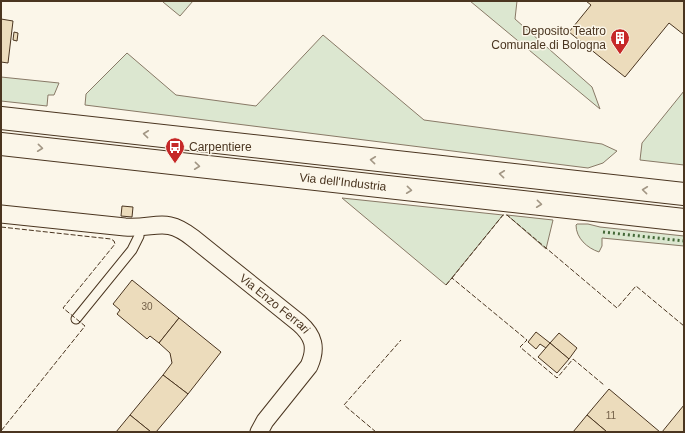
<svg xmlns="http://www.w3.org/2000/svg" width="685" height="433" font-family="Helvetica,sans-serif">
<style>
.green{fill:#dce7d0;stroke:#887966}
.building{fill:#ecdcbc;stroke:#4a3520}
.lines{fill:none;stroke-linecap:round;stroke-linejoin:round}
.service-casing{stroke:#4a3520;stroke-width:11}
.minor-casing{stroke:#4a3520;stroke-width:19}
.primary-casing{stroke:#4a3520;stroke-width:24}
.service{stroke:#fbf6e9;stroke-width:9}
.minor{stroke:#fbf6e9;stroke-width:17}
.primary{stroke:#fbf6e9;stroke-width:22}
.hedge{stroke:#436837;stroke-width:3;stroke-dasharray:2 3;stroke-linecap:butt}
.fence{stroke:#4a3520;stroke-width:1;stroke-dasharray:5 2;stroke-linecap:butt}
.oneway{stroke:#a29684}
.labels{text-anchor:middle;stroke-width:3;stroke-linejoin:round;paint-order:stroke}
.number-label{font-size:10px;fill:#725f47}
.poi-label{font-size:12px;fill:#4a3520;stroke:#fbf6e9;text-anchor:end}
.street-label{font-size:12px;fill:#4a3520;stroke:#fbf6e9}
</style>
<rect width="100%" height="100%" fill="#fbf6e9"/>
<g class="green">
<path d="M164 1H193L180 16 163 2Z"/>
<path d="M470 1H517L515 19 592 87 600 109Z"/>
<path d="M323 35 424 120 602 144 617 151 603 163 588 168 85 105 86 94 127 53 176 95 256 106Z"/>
<path d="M1 77 59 83 54 95H48L47 106 1 101Z"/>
<path d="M684 91V165L640 160 642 143Z"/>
<path d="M342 198 503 215 446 285Z"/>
<path d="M507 215 553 220 546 249Z"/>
<path d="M577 224H588L600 227 684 236V246L602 238V246L599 252C587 248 576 238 576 225Z"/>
</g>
<g class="building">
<path d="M586 1H684V33L683 34 669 23 625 77 569 32 591 5Z"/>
<path d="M1 19 13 21 8 63 1 62Z"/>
<path d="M14 32 18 33 17 41 13 40Z"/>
<path d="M122 206 133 207 132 217 121 216Z"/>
<path d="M132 280 179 318 159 343 150 336 147 339 117 314 120 310 113 304Z"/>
<path d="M179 318 221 352 188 394 163 375 172 363 170 353 159 343Z"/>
<path d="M536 332 550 343 546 348 540 344 536 349 528 342Z"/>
<path d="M559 333 577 348 569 359 550 343Z"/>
<path d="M550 343 569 359 557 373 538 357Z"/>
<path d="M163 375 188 394 156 432H151L130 415Z"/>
<path d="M609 389 660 432H607L587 415Z"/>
<path d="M684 405V432H662Z"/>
<path d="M130 415 151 432H116Z"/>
<path d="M587 415 607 432H573Z"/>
</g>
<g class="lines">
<defs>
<path id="service" d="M76 319 132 250 139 236V227"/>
<g id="minor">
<path id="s1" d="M1 214 125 227C157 229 165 216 193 238L299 323C314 336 317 348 309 366L265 421 259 432"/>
</g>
<g id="primary">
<path d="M1 118 684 194"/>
<path id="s2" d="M1 144 684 220"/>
</g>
</defs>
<use href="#service" class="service-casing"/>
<use href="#minor" class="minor-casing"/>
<use href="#primary" class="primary-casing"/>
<use href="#service" class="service"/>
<use href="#minor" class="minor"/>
<use href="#primary" class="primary"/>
<path class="hedge" d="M603 232 684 241"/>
<g class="fence">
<path d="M1 227 111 239 114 241 115 244 63 308 85 326 1 431"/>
<path d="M452 278 503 215H507L617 308 636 286 684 326"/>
<path d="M446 285 452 278 527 340 520 347 557 378 573 359 604 385"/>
<path d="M376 432 344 405 401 340"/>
</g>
</g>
<defs><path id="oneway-chevron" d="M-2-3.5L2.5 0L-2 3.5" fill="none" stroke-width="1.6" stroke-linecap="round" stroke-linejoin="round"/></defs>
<g class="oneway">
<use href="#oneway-chevron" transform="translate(146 134) rotate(-174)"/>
<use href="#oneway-chevron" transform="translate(40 148) rotate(6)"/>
<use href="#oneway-chevron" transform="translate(373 160) rotate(-174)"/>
<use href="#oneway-chevron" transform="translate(197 166) rotate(6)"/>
<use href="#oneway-chevron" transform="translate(502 174) rotate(-174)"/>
<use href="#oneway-chevron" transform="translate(409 190) rotate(6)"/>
<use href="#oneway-chevron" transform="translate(645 190) rotate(-174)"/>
<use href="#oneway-chevron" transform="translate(539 204) rotate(6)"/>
</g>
<defs>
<symbol id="building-pin" viewBox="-11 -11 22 30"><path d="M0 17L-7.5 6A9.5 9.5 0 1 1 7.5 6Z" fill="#c62828" stroke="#fbf6e9"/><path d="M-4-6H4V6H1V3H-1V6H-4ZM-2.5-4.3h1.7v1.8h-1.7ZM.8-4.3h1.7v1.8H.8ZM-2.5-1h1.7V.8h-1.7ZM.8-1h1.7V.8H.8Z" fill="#fff"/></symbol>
<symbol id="bus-pin" viewBox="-11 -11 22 30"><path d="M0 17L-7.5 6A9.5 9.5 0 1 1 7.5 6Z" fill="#c62828" stroke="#fbf6e9"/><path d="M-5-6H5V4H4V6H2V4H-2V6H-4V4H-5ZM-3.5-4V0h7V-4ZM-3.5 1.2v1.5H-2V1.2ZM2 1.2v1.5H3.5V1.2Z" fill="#fff"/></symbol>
</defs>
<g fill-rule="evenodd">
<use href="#building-pin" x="609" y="27" width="22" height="30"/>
<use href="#bus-pin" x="164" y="136" width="22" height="30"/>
</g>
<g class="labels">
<g class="number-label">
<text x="147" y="310">30</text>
<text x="611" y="419">11</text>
</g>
<g class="poi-label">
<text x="606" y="35">Deposito Teatro<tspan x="606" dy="14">Comunale di Bologna</tspan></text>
<text x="189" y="151" text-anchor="start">Carpentiere</text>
</g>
<g class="street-label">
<text dy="4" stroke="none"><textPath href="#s2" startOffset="344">Via dell'Industria</textPath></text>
<text dy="4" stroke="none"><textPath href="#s1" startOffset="301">Via Enzo Ferrari</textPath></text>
</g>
</g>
<rect width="685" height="433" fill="none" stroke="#4a3520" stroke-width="4"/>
</svg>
